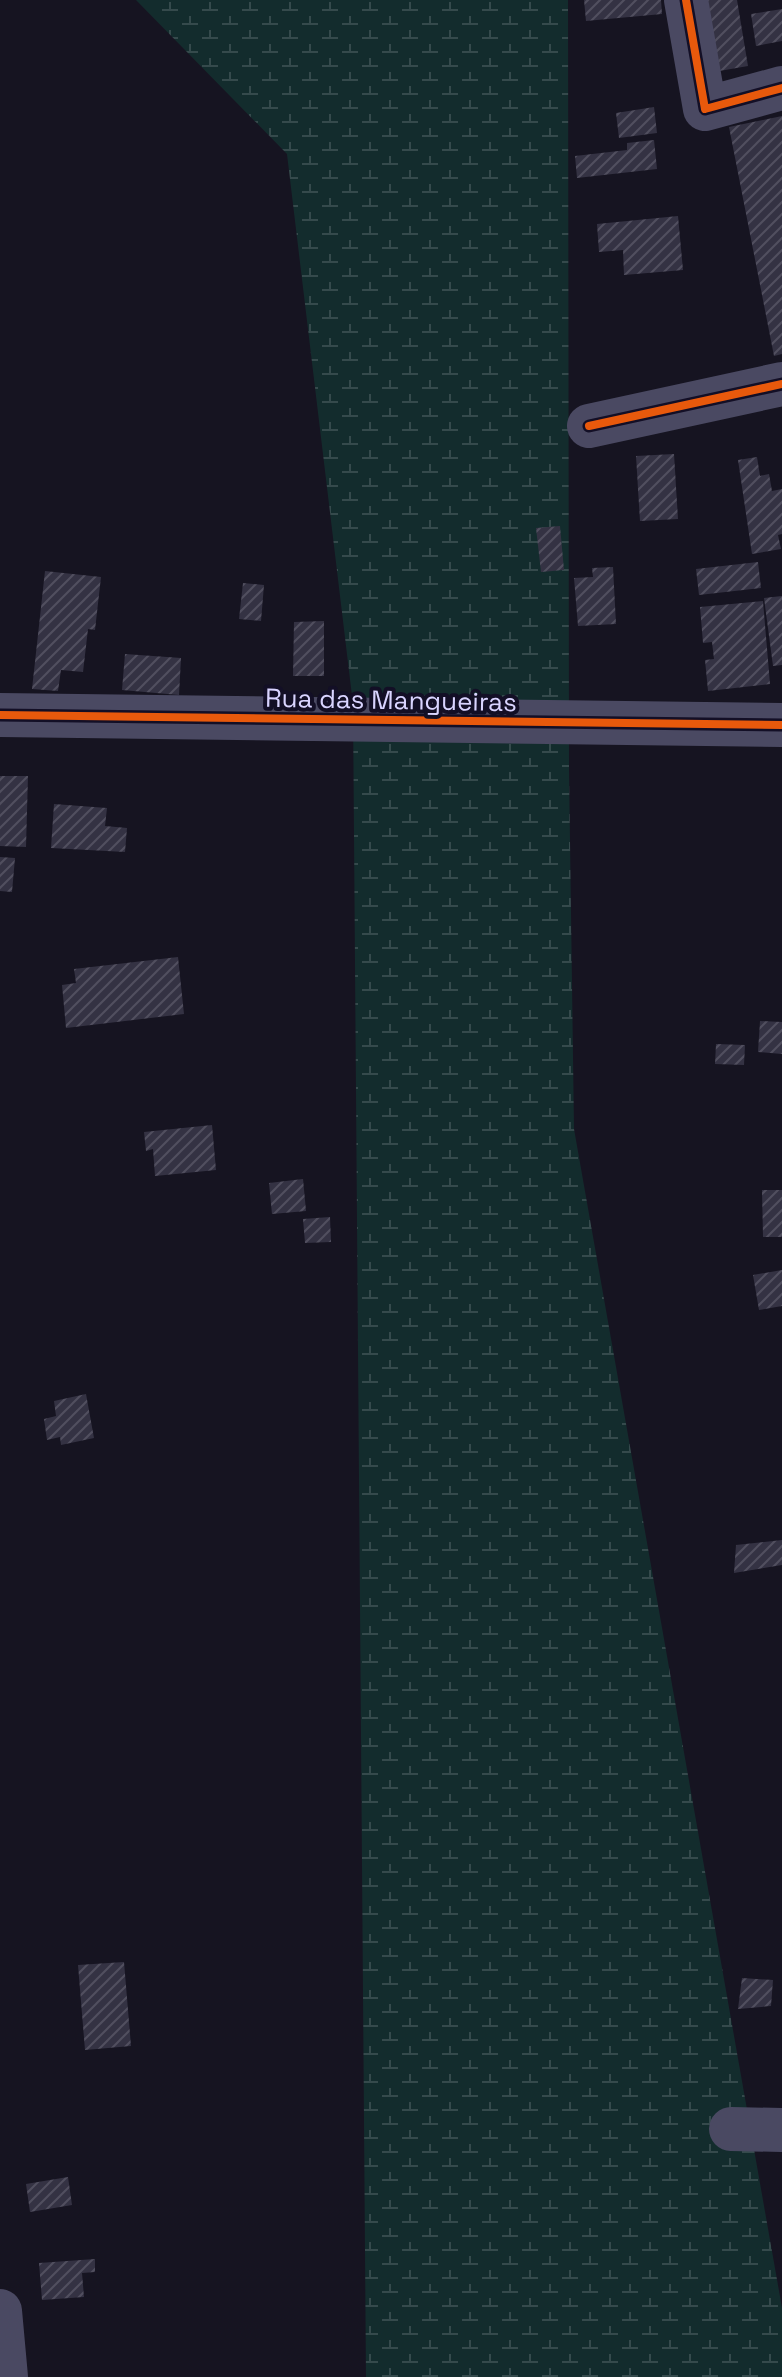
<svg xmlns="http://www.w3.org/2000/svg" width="782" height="2377" font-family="'Space Grotesk',sans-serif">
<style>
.wetland{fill:url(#wetland-marsh)}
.building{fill:url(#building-hatch)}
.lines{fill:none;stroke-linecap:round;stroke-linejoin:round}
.minor{stroke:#4a4962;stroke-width:44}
.cycleway-casing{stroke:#130f26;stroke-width:13}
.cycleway{stroke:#e8590c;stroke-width:8}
.labels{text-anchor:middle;stroke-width:8;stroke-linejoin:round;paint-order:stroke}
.street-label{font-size:26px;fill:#d9d4ff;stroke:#130f26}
</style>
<defs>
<pattern id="wetland-marsh" width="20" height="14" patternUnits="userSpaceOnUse" patternTransform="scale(2)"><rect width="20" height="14" fill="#132c2d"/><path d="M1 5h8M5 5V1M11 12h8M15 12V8" fill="none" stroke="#354a4c"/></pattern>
<pattern id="building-hatch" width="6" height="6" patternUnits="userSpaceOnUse" patternTransform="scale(2)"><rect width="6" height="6" fill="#343243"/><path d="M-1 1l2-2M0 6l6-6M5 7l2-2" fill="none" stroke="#514f5f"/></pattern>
</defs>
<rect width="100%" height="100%" fill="#161421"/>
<path class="wetland" d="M136 0H568L569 770 574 1129 782 2308V2377H366L353 704 287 154Z"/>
<g class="building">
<path d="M584 0H661L662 14 586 21Z"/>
<path d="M696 0H737L748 66 708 73Z"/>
<path d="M782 9V41L756 46 751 14Z"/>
<path d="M654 107 657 133 619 138 616 113Z"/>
<path d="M782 116V354L774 356 729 127Z"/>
<path d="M654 140 657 169 577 178 575 156 627 150V143Z"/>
<path d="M678 216 683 270 624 275 623 250 599 252 597 224Z"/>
<path d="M674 454 678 519 640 521 636 456Z"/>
<path d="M757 457 760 476 769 474 772 491 782 489V534L778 535 781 549 752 554 738 460Z"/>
<path d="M560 526 564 570 541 572 536 528Z"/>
<path d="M758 562 761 588 699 595 696 569Z"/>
<path d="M613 567 616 624 578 626 574 578 593 577 592 568Z"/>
<path d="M45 571 101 577 95 630 88 629 83 672 61 670 58 691 32 689Z"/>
<path d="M243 583 264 585 261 621 239 619Z"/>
<path d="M782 596V665L773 666 764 598Z"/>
<path d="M763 601 770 684 708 691 705 660 714 659 712 642 703 643 700 607Z"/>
<path d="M324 621V676H293L294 622Z"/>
<path d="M125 654 181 658 179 695 122 690Z"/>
<path d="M0 776H28L26 847 0 846Z"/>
<path d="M54 804 107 808 105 826 127 828 125 852 51 848Z"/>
<path d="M0 857 15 858 12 892 0 891Z"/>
<path d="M178 957 184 1014 66 1028 62 985 76 983 74 969Z"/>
<path d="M760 1021 782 1022V1054L758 1052Z"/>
<path d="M716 1044 745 1045 744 1065 715 1064Z"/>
<path d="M212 1125 216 1170 155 1176 153 1149 146 1151 144 1132Z"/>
<path d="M303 1179 306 1211 272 1214 269 1183Z"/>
<path d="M762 1190H782V1237H763Z"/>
<path d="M330 1217 331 1242 305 1243 303 1219Z"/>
<path d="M782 1270V1306L759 1310 753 1275Z"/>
<path d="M86 1394 94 1438 61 1445 60 1437 47 1440 44 1419 56 1416 54 1401Z"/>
<path d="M782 1540V1565L734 1573 736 1545Z"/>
<path d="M124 1962 131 2046 85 2050 78 1965Z"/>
<path d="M742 1978 773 1980 771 2006 738 2009Z"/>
<path d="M68 2177 72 2205 30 2212 26 2184Z"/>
<path d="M95 2259V2272L82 2273 84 2297 42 2300 39 2263Z"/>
</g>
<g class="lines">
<g class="minor">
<path d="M686 0 705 109 782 88"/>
<path d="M589 426 782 384"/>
<path d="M0 715 782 725"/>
<path d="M731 2129 782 2130"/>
<path d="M0 2311 6 2377"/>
</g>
<defs>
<g id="cycleway">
<path d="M686 0 705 109 782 88"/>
<path d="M589 426 782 384"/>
<path d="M0 715 782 725"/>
</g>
</defs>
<use href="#cycleway" class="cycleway-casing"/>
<use href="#cycleway" class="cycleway"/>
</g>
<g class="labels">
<g class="street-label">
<text transform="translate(391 700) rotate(1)" y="9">Rua das Mangueiras</text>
</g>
</g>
</svg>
